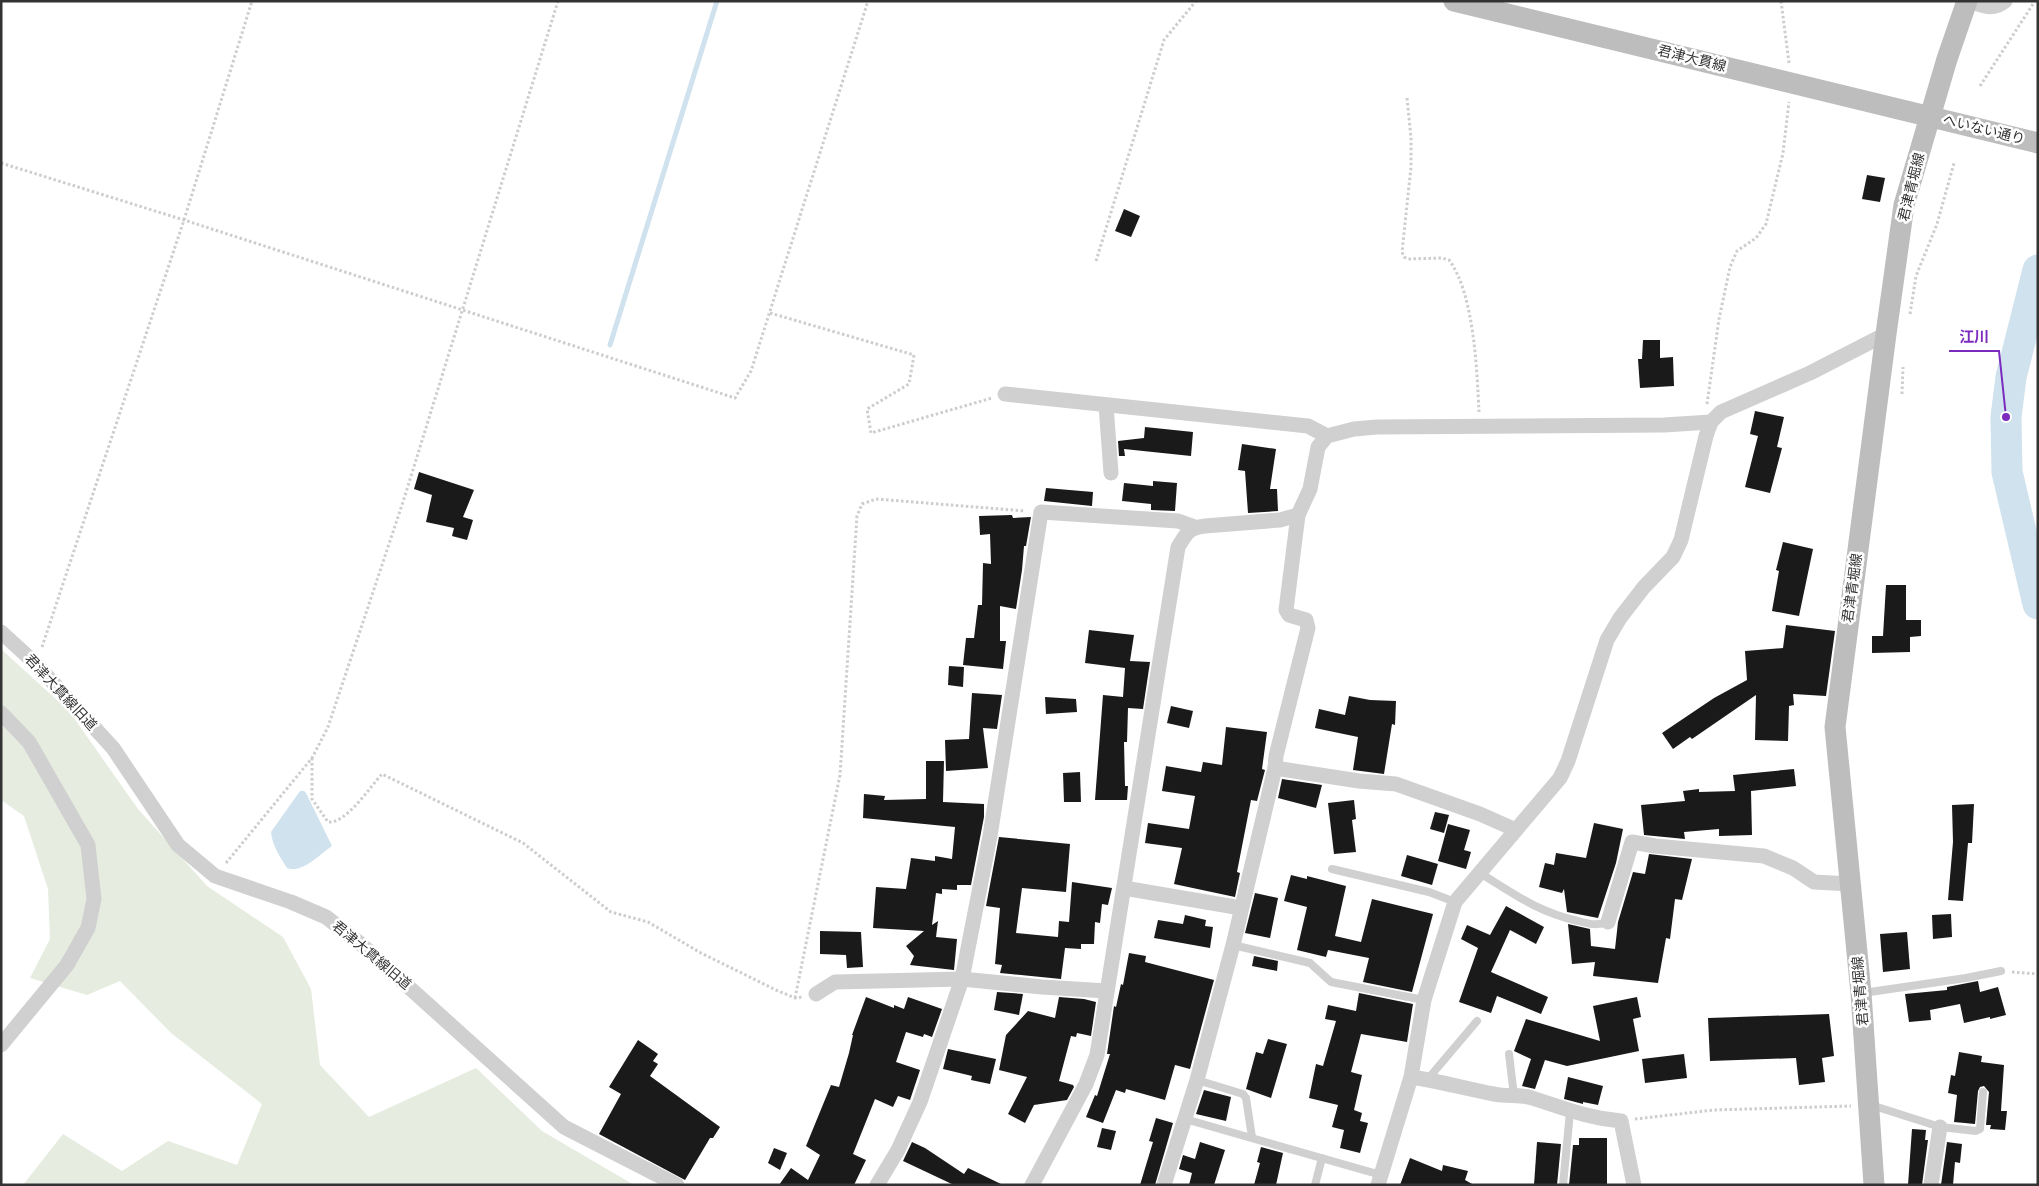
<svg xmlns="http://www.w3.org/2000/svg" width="2039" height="1186" font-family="'PT Sans','Noto Sans JP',sans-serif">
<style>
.green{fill:#e6ecdf}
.water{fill:#cfe2ee}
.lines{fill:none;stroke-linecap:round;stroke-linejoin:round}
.stream{stroke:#cfe2ee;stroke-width:5}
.river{stroke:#cfe2ee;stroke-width:31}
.building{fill:#1a1a1a}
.path{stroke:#cdcdcd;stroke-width:3;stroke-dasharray:2.5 2.5;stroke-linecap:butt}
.lane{stroke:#d0d0d0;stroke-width:8}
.street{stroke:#d0d0d0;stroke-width:15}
.secondary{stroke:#bdbdbd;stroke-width:21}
.labels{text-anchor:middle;stroke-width:5;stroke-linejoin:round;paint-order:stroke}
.street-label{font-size:14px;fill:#333;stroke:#fff}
.leader{fill:none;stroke:#7b2cbf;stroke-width:2}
.callout-dot{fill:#7b2cbf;stroke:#fff;stroke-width:2}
.callout-label{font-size:15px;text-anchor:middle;font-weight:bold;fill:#7b2cbf;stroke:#fff;stroke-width:5;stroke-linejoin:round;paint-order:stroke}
</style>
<rect width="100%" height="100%" fill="#fff"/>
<path class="green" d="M1 649 69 711 138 809 207 886 283 937 311 989 320 1065 369 1117 476 1068 542 1131 634 1185H23L63 1134 122 1171 168 1141 237 1165 262 1104 171 1033 120 981 87 995 30 978 50 939 48 889 24 816 1 800Z"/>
<path class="water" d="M300 791H304L306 793 332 846C320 854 302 874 287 868 280 857 272 845 271 832Z"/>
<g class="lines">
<path class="stream" d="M610 345 717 1"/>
<path class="river" d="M2038 270 2011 377 2006 417 2007 472 2038 604"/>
</g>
<g class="building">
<path d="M1867 175 1885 178 1880 202 1862 199Z"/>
<path d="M1124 209 1140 216 1131 237 1115 231Z"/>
<path d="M1643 340H1660V358L1673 357 1674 386 1640 388 1638 359H1642Z"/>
<path d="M1755 411 1784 417 1777 447 1782 448 1770 493 1745 487 1758 436 1750 434Z"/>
<path d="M1145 427 1193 432 1191 456 1124 449 1125 456H1119L1118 441 1144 438Z"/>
<path d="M1242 444 1276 449 1270 489H1277L1278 511 1248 513 1245 471 1238 470Z"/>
<path d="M419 472 474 490 463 517 473 520 467 540 452 536 454 528 426 522 432 495 414 489Z"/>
<path d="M1153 481 1177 483 1175 511 1151 510V504L1122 501 1124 483 1153 486Z"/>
<path d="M1046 488 1093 492 1092 506 1044 501Z"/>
<path d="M1012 515 1013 518 1031 517 1026 546H1024L1022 570 1016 609 1000 606V641H1006L1003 669 963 665 966 638H974L978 605H982L983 563 991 564 990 534 980 535 979 516Z"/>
<path d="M1783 542 1813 549 1799 616 1772 611 1779 571 1776 570Z"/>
<path d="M1886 585H1906V620H1921V636L1910 637V652L1872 653V636H1883Z"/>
<path d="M1786 625 1835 631 1826 696 1793 694 1794 705 1789 706 1788 741 1755 740 1756 695 1692 739 1690 737 1673 749 1662 733 1714 698 1747 680 1745 651 1783 648Z"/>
<path d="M1089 630 1134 635 1130 661 1150 662 1143 709 1128 708 1127 742H1124L1125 786H1128L1127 800H1095L1103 695 1123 697 1125 668 1085 663Z"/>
<path d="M949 666 964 667 963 687 948 685Z"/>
<path d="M972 693 1002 695 997 729 983 728 988 768 946 771 945 740 969 739Z"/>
<path d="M1349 696 1370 700 1396 701 1395 725 1392 724 1384 774 1353 770 1358 737 1315 728 1319 709 1345 715Z"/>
<path d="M1045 697 1076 699 1077 712 1046 714Z"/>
<path d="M1171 706 1193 711 1189 728 1167 723Z"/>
<path d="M1226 727 1267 732 1262 769 1265 770 1257 801 1251 800 1237 872 1240 873 1235 897 1174 884 1182 848 1145 843 1148 823 1189 829 1195 796 1162 791 1166 766 1201 772 1203 762 1222 765Z"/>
<path d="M926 761H944L943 802 984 804V817L971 885H957V890L942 889V894L936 893 932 925 938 921 936 937 957 939 954 970 910 965 914 956 906 946 924 931 873 928 876 887 906 889 911 858 935 861V856L952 859 955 827 863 818 864 794 885 796 884 800 926 799Z"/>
<path d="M1794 769 1796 786 1751 791 1752 835 1719 836V829L1684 832 1685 839 1644 835 1641 805 1685 801 1683 791 1699 789V792L1735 791 1733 775Z"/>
<path d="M1080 772 1081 802H1064L1063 773Z"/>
<path d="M1282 779 1322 785 1316 808 1278 798Z"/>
<path d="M1354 800 1356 819 1352 820 1356 852 1334 854 1328 803Z"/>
<path d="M1974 804 1972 843H1968L1963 901 1948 900 1953 842 1952 805Z"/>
<path d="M1435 812 1449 815 1444 833 1430 829Z"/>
<path d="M1594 823 1623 829 1616 863 1598 918 1567 912 1564 889 1562 893 1539 887 1545 863 1554 865 1556 853 1586 858Z"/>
<path d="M1448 824 1470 830 1464 850 1471 852 1466 869 1438 861Z"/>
<path d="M999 837 1070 844 1066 892 1022 888 1016 933 1058 937 1059 921 1069 922 1072 882 1112 888 1108 905 1102 904 1100 923 1095 922 1094 944H1081V949L1065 948 1061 979 1000 973 1002 965 995 964 1000 908 986 906Z"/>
<path d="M1649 854 1692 859 1682 900 1675 899 1670 939 1666 938 1658 983 1593 976 1595 962 1572 964 1568 924 1590 929 1591 946 1615 949 1618 922 1633 872 1645 874Z"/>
<path d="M1407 855 1438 864 1432 885 1401 876Z"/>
<path d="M1291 875 1307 879V876L1346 886 1335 936 1361 942 1372 899 1433 914 1412 992 1363 982 1369 958 1328 950 1326 957 1297 950 1307 907 1284 901Z"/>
<path d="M1255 893 1278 898 1270 938 1245 933Z"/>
<path d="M1506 906 1544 927 1536 944 1510 930 1491 972 1548 997 1541 1014 1497 996 1491 1013 1459 1002 1478 948 1461 939 1467 925 1490 935Z"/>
<path d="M1951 914 1952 937 1933 939 1932 915Z"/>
<path d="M1185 915 1206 920 1205 926 1213 927 1210 948 1154 938 1158 920 1183 924Z"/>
<path d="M820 931 861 932 863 967 847 968 846 955 820 954Z"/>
<path d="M1907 932 1910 969 1883 972 1880 934Z"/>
<path d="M1129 953 1146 956 1145 962 1214 980 1190 1069 1175 1065 1165 1100 1126 1089 1125 1093 1116 1090 1103 1123 1086 1117 1095 1095 1097 1096 1110 1054H1107L1114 1006 1116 1007 1121 984 1123 985Z"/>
<path d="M1254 956 1278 961 1277 971 1252 966Z"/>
<path d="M1978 981 1980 992 1998 987 2006 1015 1990 1019V1017L1964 1023 1960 1004 1930 1010 1931 1020 1909 1022 1905 994 1947 990V987Z"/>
<path d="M997 992 1023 994 1019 1015 994 1010Z"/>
<path d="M1359 993 1413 1004 1407 1042 1361 1034 1351 1072 1362 1075 1354 1110 1362 1113 1360 1121 1368 1123 1360 1153 1340 1148 1344 1130 1332 1127 1338 1105 1309 1098 1316 1064 1323 1066 1336 1021 1325 1019 1328 1005 1356 1011Z"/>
<path d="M866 997 894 1008V1005L904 1009 908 997 942 1009 932 1037 924 1034 923 1037 906 1032 896 1062 920 1070 910 1100 898 1096 893 1107 875 1099 853 1154 866 1160 854 1185H779L791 1168 808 1180 820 1155 806 1146 831 1085 839 1087 849 1053 853 1035H852Z"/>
<path d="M1059 997 1084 999 1096 1002 1091 1036 1077 1033 1076 1037 1071 1036 1059 1081 1073 1085 1074 1087 1067 1100 1034 1105 1025 1123 1008 1114 1027 1077 999 1070 1006 1035 1028 1011 1055 1018Z"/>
<path d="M1637 997 1641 1017 1633 1019 1639 1051 1567 1066 1545 1060 1535 1089 1522 1086 1531 1059 1514 1051 1526 1019 1600 1041 1593 1006Z"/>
<path d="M1829 1014 1834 1056 1822 1058 1825 1082 1799 1085 1796 1058 1710 1061 1708 1018Z"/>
<path d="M1268 1039 1287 1044 1271 1098 1246 1089 1256 1052 1263 1054Z"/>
<path d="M638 1040 658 1054 653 1061 658 1064 650 1076 720 1127 713 1138H710L685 1180 599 1134 621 1094 609 1087Z"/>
<path d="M948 1049 996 1059 990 1084 971 1080 972 1076 943 1069Z"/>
<path d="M1959 1052 1982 1056 1981 1062 2004 1065 2001 1111H2007L2005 1130 1990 1129 1991 1125H1986L1989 1092 1984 1086 1980 1087 1978 1091 1975 1124 1954 1122 1957 1095 1948 1093 1951 1075 1955 1076Z"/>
<path d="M1684 1054 1687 1078 1645 1083 1642 1059Z"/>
<path d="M1568 1077 1603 1086 1598 1105 1583 1102V1104L1564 1099Z"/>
<path d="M1204 1090 1231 1097 1226 1121 1196 1114Z"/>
<path d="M1156 1118 1173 1123 1155 1185H1140L1153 1142 1149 1141Z"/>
<path d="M1102 1128 1116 1131 1111 1150 1097 1147Z"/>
<path d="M1912 1129 1926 1130 1925 1140H1928L1922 1185H1908Z"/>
<path d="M1579 1138H1607V1185H1569L1573 1145H1579Z"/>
<path d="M912 1142 925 1148 964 1174 968 1168 1003 1185H954L903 1161Z"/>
<path d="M1200 1142 1225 1150 1214 1185H1189L1192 1173 1179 1169 1183 1155 1195 1159Z"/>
<path d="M1537 1142 1561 1144 1557 1185H1534Z"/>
<path d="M1947 1142 1962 1144 1960 1163 1955 1162 1953 1185H1941Z"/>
<path d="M1261 1147 1283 1153 1276 1185H1254L1260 1163 1257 1162Z"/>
<path d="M774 1148 787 1153 780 1170 768 1163Z"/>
<path d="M1410 1158 1442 1171 1443 1165 1468 1171 1465 1180 1474 1185H1400Z"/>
</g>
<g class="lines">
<g class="path">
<path d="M1781 1 1789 63"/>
<path d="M1980 86 2035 1"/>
<path d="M1407 98 1411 138V167L1402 252 1404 257 1408 259 1442 258 1449 260C1474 293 1477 370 1479 412"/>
<path d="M1 163 184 220 735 398 751 371 868 1"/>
<path d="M1096 261 1164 40 1196 1"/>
<path d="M770 313 914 355 909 384 867 409 871 433 992 398"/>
<path d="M1910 314 1916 276 1937 224 1954 163"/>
<path d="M1902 394 1903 367"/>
<path d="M1707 404 1719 319 1730 267 1737 251 1756 238 1766 224 1783 153 1789 102"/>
<path d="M42 647 184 220 252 1"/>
<path d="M312 758V799L328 822C346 824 370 787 382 774L523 843 611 912 648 922 701 953 776 990 795 998 802 997"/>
<path d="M226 863 312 758 328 727 403 502 558 1"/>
<path d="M2012 972 2038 974"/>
<path d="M795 998 840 775 857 516 862 504 876 499 1025 511"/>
<path d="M1635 1119 1714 1110 1851 1106"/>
</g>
<g class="lane">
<path d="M1332 869 1429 892 1455 902"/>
<path d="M1480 873C1514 894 1538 912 1578 921 1589 924 1597 926 1608 922"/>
<path d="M1233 945 1310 963 1331 982 1424 1000"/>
<path d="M1863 993 1966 978 2001 971"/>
<path d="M1509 1054 1514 1096"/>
<path d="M1197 1080 1243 1094 1246 1098 1252 1137"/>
<path d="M1427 1080 1477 1021"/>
<path d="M1871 1105 1940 1127 1976 1131 1980 1129 1983 1092"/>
<path d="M1185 1119 1381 1175"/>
<path d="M1315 1185 1322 1158"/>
<path d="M1563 1185 1570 1112"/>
</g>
<g class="street">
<path d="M1969 1C1983 6 1993 11 2005 1"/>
<path d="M1005 394 1308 426 1327 436"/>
<path d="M1106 405 1111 473"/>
<path d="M1 632 36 664 113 748 178 845 215 876 291 902 326 917 362 945 564 1127 677 1185"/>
<path d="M1 713 29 742 88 845 94 899 88 928 67 965 1 1045"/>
<path d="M1275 768 1359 781 1396 784 1480 814 1516 830"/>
<path d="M1124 888 1241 908"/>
<path d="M1608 922 1632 842 1655 846 1764 856 1793 868 1814 882 1850 884"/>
<path d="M816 994 835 982 962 979 1042 987 1107 991"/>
<path d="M1411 1077C1440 1081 1466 1089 1494 1094 1507 1097 1520 1094 1532 1098 1564 1108 1587 1118 1621 1121L1634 1185"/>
<path d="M877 1185 898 1150 920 1102 962 979 990 836 1041 512 1178 521 1195 527"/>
<path d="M1032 1185 1086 1084 1097 1055 1178 547C1187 533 1188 528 1205 526L1280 520 1298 515 1310 489 1318 447 1327 436 1354 429 1377 427 1664 425 1711 422"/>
<path d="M1164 1185 1197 1080 1233 945 1275 768 1276 756 1308 628 1306 620 1289 615 1286 610 1298 515"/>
<path d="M1378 1185 1411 1077 1424 1000 1455 902 1560 778 1568 761 1607 640 1620 618 1644 587 1673 557 1681 540 1706 436 1711 422 1721 412 1810 373 1886 334"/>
<path d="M1931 1185 1940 1127"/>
</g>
<g class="secondary">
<path d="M1454 1 2038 143"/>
<path d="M1874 1185 1861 993 1835 727 1886 334 1904 205 1947 59 1967 1"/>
</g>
</g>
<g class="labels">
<g class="street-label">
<text transform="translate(1692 58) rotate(14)" y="5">君津大貫線</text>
<text transform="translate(1984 129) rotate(14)" y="5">へいない通り</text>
<text transform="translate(1911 187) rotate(-76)" y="5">君津青堀線</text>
<text transform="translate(1852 588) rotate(-82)" y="5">君津青堀線</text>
<text transform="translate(61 692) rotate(47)" y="5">君津大貫線旧道</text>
<text transform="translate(372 955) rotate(40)" y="5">君津大貫線旧道</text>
<text transform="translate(1860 991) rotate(-95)" y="5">君津青堀線</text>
</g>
</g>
<path class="leader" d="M2006 417L1999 351H1949"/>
<circle class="callout-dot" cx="2006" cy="417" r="5"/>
<g class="callout-label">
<text x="1974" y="342">江川</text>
</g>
<rect width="2039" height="1186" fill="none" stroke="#333333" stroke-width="5"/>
</svg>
